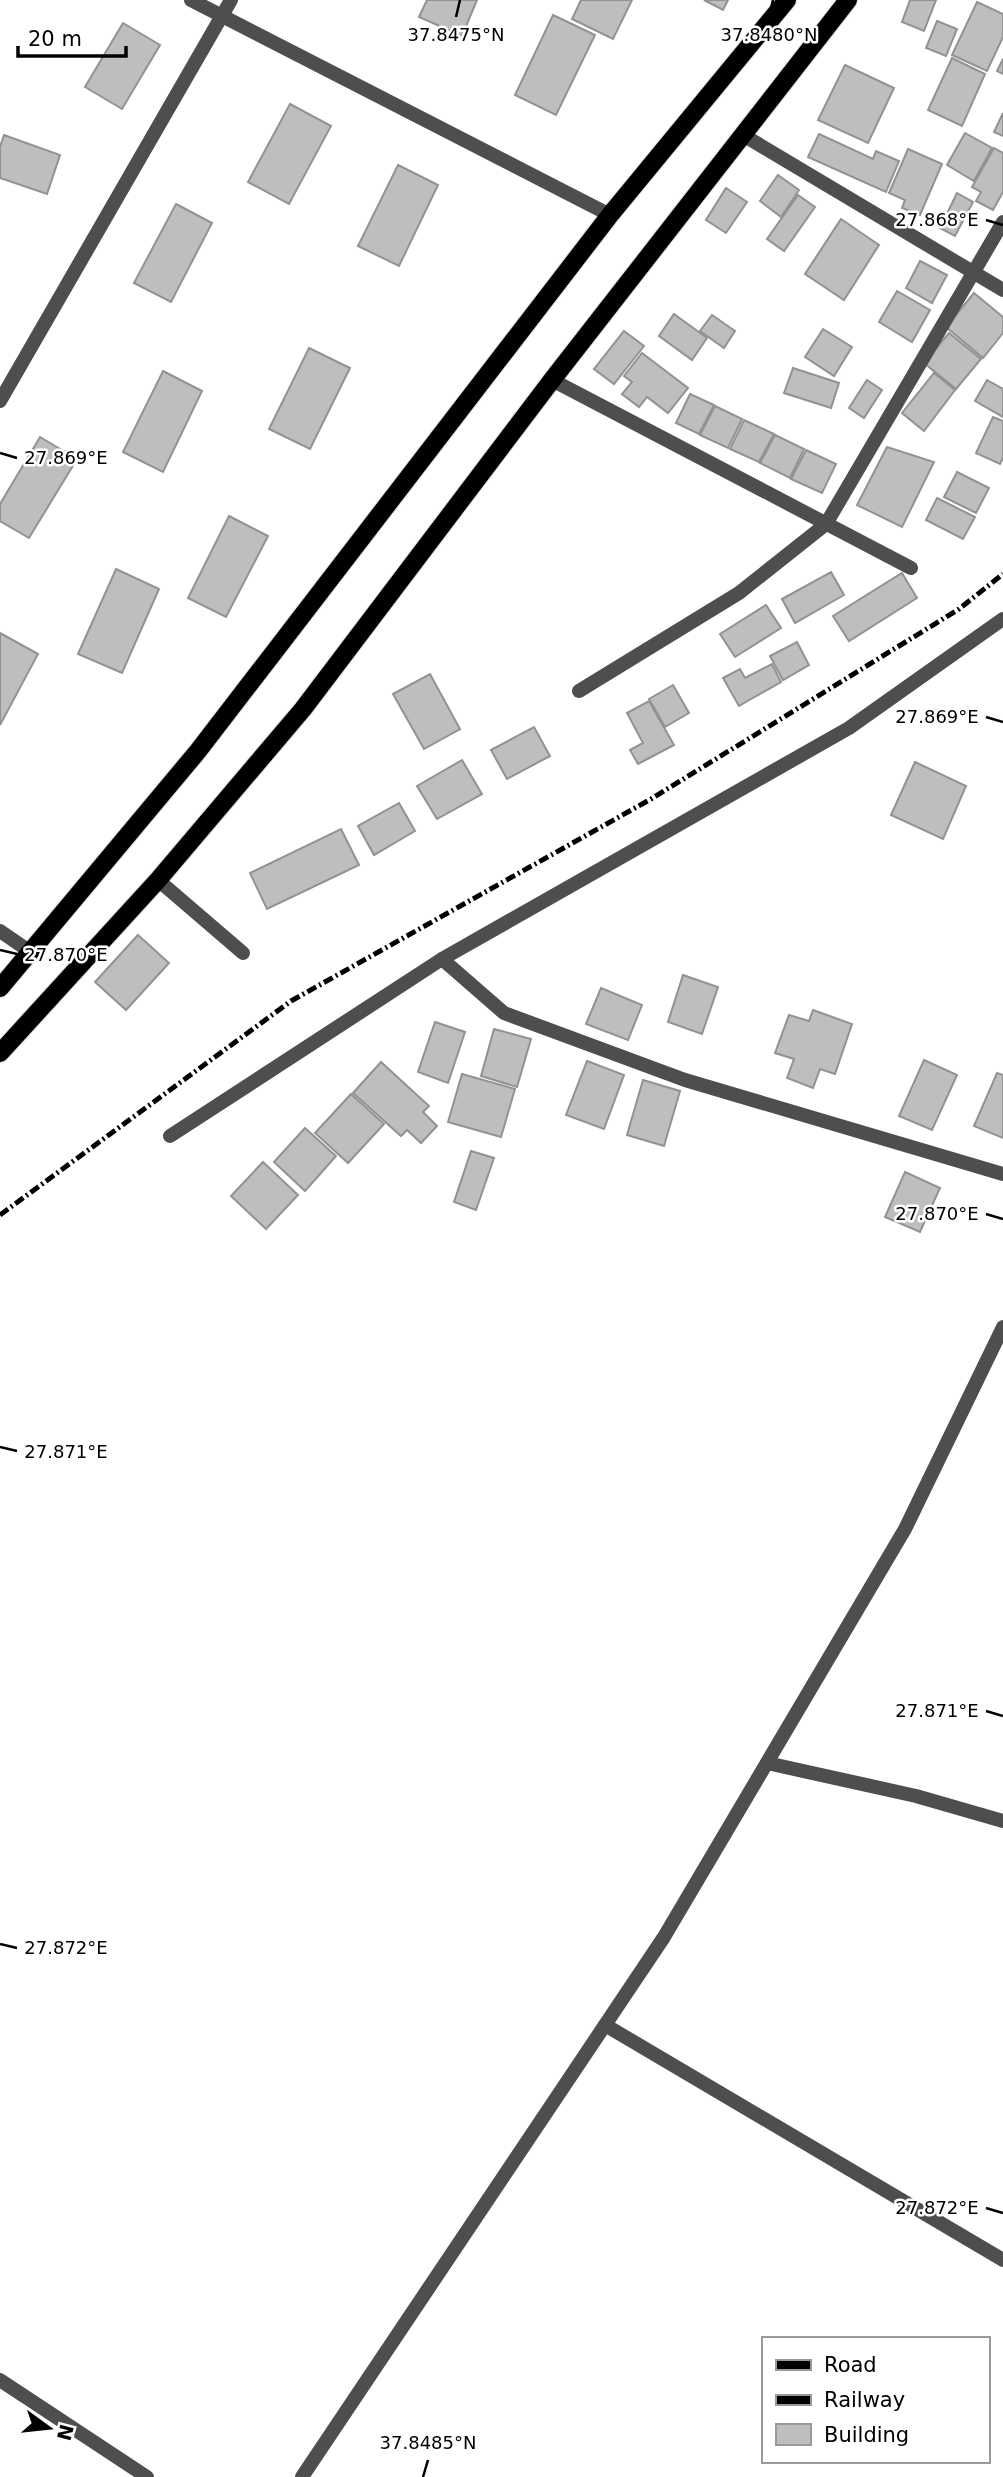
<svg xmlns="http://www.w3.org/2000/svg" width="1003" height="2477" font-family="'DejaVu Sans',sans-serif">
<style>
.building{fill:#bebebe;stroke:#929292;stroke-width:2}
.lines{fill:none;stroke-linecap:round;stroke-linejoin:round}
.primary-casing{stroke:#dbdbdb;stroke-width:20}
.minor{stroke:#4e4e4e;stroke-width:14}
.primary{stroke:#000;stroke-width:18}
.rail{stroke:#000;stroke-width:5;stroke-dasharray:10 3.5 2 3.5;stroke-linecap:butt}
.ticks{fill:none;stroke:#000;stroke-width:2.5}
.ticks-label{font-size:18px;text-anchor:middle;fill:#000;stroke:#fff;stroke-width:5;stroke-linejoin:round;paint-order:stroke}
</style>
<rect width="100%" height="100%" fill="#fff"/>
<g class="building">
<path d="M427 0H477L462 36 419 17Z"/>
<path d="M581 0H632L613 39 572 19Z"/>
<path d="M704 0H728L723 10Z"/>
<path d="M910 0H936L924 31 902 22Z"/>
<path d="M977 2 1003 14V37L987 71 952 55Z"/>
<path d="M553 15 595 35 556 115 515 95Z"/>
<path d="M937 21 957 29 946 56 926 48Z"/>
<path d="M123 23 160 45 122 109 85 87Z"/>
<path d="M952 58 985 74 962 126 928 110Z"/>
<path d="M1003 59V74L997 71Z"/>
<path d="M845 65 894 88 868 143 818 120Z"/>
<path d="M290 104 331 126 289 204 248 182Z"/>
<path d="M1003 113V136L994 132Z"/>
<path d="M965 133 992 148 974 181 947 165Z"/>
<path d="M819 134 873 159 876 151 899 161 886 192 808 157Z"/>
<path d="M4 135 60 155 47 194 0 178V147Z"/>
<path d="M994 148 1003 153V192L993 210 976 201 981 192 972 187Z"/>
<path d="M908 149 942 164 920 215 902 208 905 200 889 193Z"/>
<path d="M398 165 438 185 399 266 358 246Z"/>
<path d="M778 175 799 190 781 217 760 201Z"/>
<path d="M726 188 747 202 726 233 706 220Z"/>
<path d="M957 193 973 202 955 236 940 228Z"/>
<path d="M798 195 815 207 784 251 767 239Z"/>
<path d="M176 204 212 223 171 302 134 283Z"/>
<path d="M841 219 879 245 844 300 805 274Z"/>
<path d="M920 261 947 275 932 303 906 288Z"/>
<path d="M897 291 930 310 912 342 879 322Z"/>
<path d="M974 293 1003 317V333L983 358 946 327Z"/>
<path d="M674 314 707 338 692 360 659 336Z"/>
<path d="M712 315 735 331 724 348 700 331Z"/>
<path d="M823 329 852 347 834 376 805 357Z"/>
<path d="M624 331 644 346 614 384 594 369Z"/>
<path d="M949 333 981 359 956 389 924 363Z"/>
<path d="M309 348 350 368 310 449 269 429Z"/>
<path d="M642 353 688 388 668 413 647 397 639 407 622 394 632 382 624 376Z"/>
<path d="M793 368 839 383 831 408 784 393Z"/>
<path d="M163 371 202 391 163 472 123 452Z"/>
<path d="M934 373 955 390 924 431 902 413Z"/>
<path d="M867 380 882 390 864 418 849 408Z"/>
<path d="M987 380 1003 389V417L975 401Z"/>
<path d="M690 394 714 405 699 434 676 423Z"/>
<path d="M715 406 742 419 728 448 700 435Z"/>
<path d="M993 417 1003 421V458L1000 464 976 453Z"/>
<path d="M744 420 774 434 759 462 730 449Z"/>
<path d="M775 435 804 449 790 478 760 463Z"/>
<path d="M40 437 77 459 29 538 0 521V504Z"/>
<path d="M887 447 934 462 902 527 857 505Z"/>
<path d="M806 450 836 464 822 493 791 479Z"/>
<path d="M957 472 989 488 976 513 944 497Z"/>
<path d="M937 498 975 517 963 539 926 520Z"/>
<path d="M229 516 268 536 226 617 188 598Z"/>
<path d="M116 569 159 589 122 673 78 654Z"/>
<path d="M831 572 844 595 795 623 782 599Z"/>
<path d="M902 573 917 598 849 641 833 616Z"/>
<path d="M766 605 781 628 735 657 720 634Z"/>
<path d="M0 633 38 654 0 725Z"/>
<path d="M797 642 809 665 783 680 770 656Z"/>
<path d="M772 664 781 682 739 706 723 678 740 669 745 678Z"/>
<path d="M430 674 460 729 424 749 393 694Z"/>
<path d="M673 685 689 713 665 727 649 699Z"/>
<path d="M649 701 674 745 638 764 630 750 643 743 627 713Z"/>
<path d="M534 727 550 756 507 779 491 750Z"/>
<path d="M462 760 482 794 437 819 417 786Z"/>
<path d="M915 762 966 786 943 839 891 815Z"/>
<path d="M399 803 415 831 374 855 358 826Z"/>
<path d="M341 829 359 865 267 909 250 873Z"/>
<path d="M138 935 169 963 126 1010 95 982Z"/>
<path d="M683 975 718 987 702 1034 668 1022Z"/>
<path d="M601 988 642 1005 628 1040 586 1024Z"/>
<path d="M813 1010 852 1024 835 1074 820 1069 813 1088 787 1078 794 1059 775 1053 789 1015 809 1021Z"/>
<path d="M435 1022 465 1032 448 1083 418 1072Z"/>
<path d="M494 1029 531 1039 517 1087 481 1076Z"/>
<path d="M924 1060 957 1075 932 1130 899 1116Z"/>
<path d="M587 1061 624 1075 604 1129 566 1115Z"/>
<path d="M381 1062 429 1106 423 1112 437 1126 421 1143 407 1130 401 1136 353 1093Z"/>
<path d="M997 1073 1003 1075V1138L974 1126Z"/>
<path d="M462 1074 515 1089 501 1137 448 1122Z"/>
<path d="M643 1080 680 1091 664 1146 627 1135Z"/>
<path d="M351 1094 384 1124 348 1163 315 1133Z"/>
<path d="M305 1128 336 1156 305 1191 274 1162Z"/>
<path d="M471 1151 494 1158 476 1210 454 1202Z"/>
<path d="M263 1162 298 1195 266 1229 231 1196Z"/>
<path d="M905 1172 940 1188 920 1232 885 1217Z"/>
</g>
<g class="lines">
<defs>
<g id="primary">
<path d="M0 988 198 751 610 215 787 0"/>
<path d="M0 1053 158 880 303 709 552 380 848 0"/>
</g>
</defs>
<use href="#primary" class="primary-casing"/>
<g class="minor">
<path d="M191 0 610 215"/>
<path d="M743 135 1003 290"/>
<path d="M552 380 911 568"/>
<path d="M0 401 231 0"/>
<path d="M579 691 739 593 826 524 1003 222"/>
<path d="M158 880 243 953"/>
<path d="M0 931 32 953"/>
<path d="M442 959 504 1013 685 1080 1003 1174"/>
<path d="M170 1136 442 959 849 728 1003 619"/>
<path d="M767 1763 916 1796 1003 1821"/>
<path d="M605 2025 1003 2260"/>
<path d="M0 2380 147 2477"/>
<path d="M302 2477 664 1937 905 1529 1003 1327"/>
</g>
<use href="#primary" class="primary"/>
<path class="rail" d="M0 1215 291 1001 651 799 959 609 1003 574"/>
</g>
<path class="ticks" d="M456 17 460 0M769 17 773 0M986 220 1003 225M0 453 17 458M986 717 1003 722M0 950 17 954M986 1214 1003 1219M0 1447 17 1451M986 1711 1003 1716M0 1944 17 1948M986 2208 1003 2213M423 2477 428 2460"/>
<g class="ticks-label">
<text x="456" y="41">37.8475°N</text>
<text x="769" y="41">37.8480°N</text>
<text x="937" y="226">27.868°E</text>
<text x="66" y="464">27.869°E</text>
<text x="937" y="723">27.869°E</text>
<text x="66" y="961">27.870°E</text>
<text x="937" y="1220">27.870°E</text>
<text x="66" y="1458">27.871°E</text>
<text x="937" y="1717">27.871°E</text>
<text x="66" y="1954">27.872°E</text>
<text x="937" y="2214">27.872°E</text>
<text x="428" y="2449">37.8485°N</text>
</g>
<rect x="762" y="2337" width="228" height="126" fill="#ffffff" stroke="#999999" stroke-width="2"/>
<rect x="776" y="2360" width="35" height="10" fill="#000000" stroke="#999999" stroke-width="2"/>
<text x="824" y="2372" font-size="21" fill="#000000">Road</text>
<rect x="776" y="2395" width="35" height="10" fill="#000000" stroke="#999999" stroke-width="2"/>
<text x="824" y="2407" font-size="21" fill="#000000">Railway</text>
<rect x="776" y="2424" width="35" height="21" fill="#bebebe" stroke="#999999" stroke-width="2"/>
<text x="824" y="2442" font-size="21" fill="#000000">Building</text>
<g transform="translate(49 2428) rotate(105)" stroke="#ffffff" stroke-width="5" paint-order="stroke">
<path d="M0-5L12 26L0 18L-12 26Z" fill="#000000"/>
<text y="-10" font-size="19" font-weight="bold" text-anchor="middle" fill="#000000">N</text>
</g>
<path d="M18 46v10h108v-10" fill="none" stroke="#000000" stroke-width="3.5"/>
<text x="28" y="46" font-size="21" fill="#000000" stroke="#ffffff" stroke-width="5" paint-order="stroke">20 m</text>
</svg>
